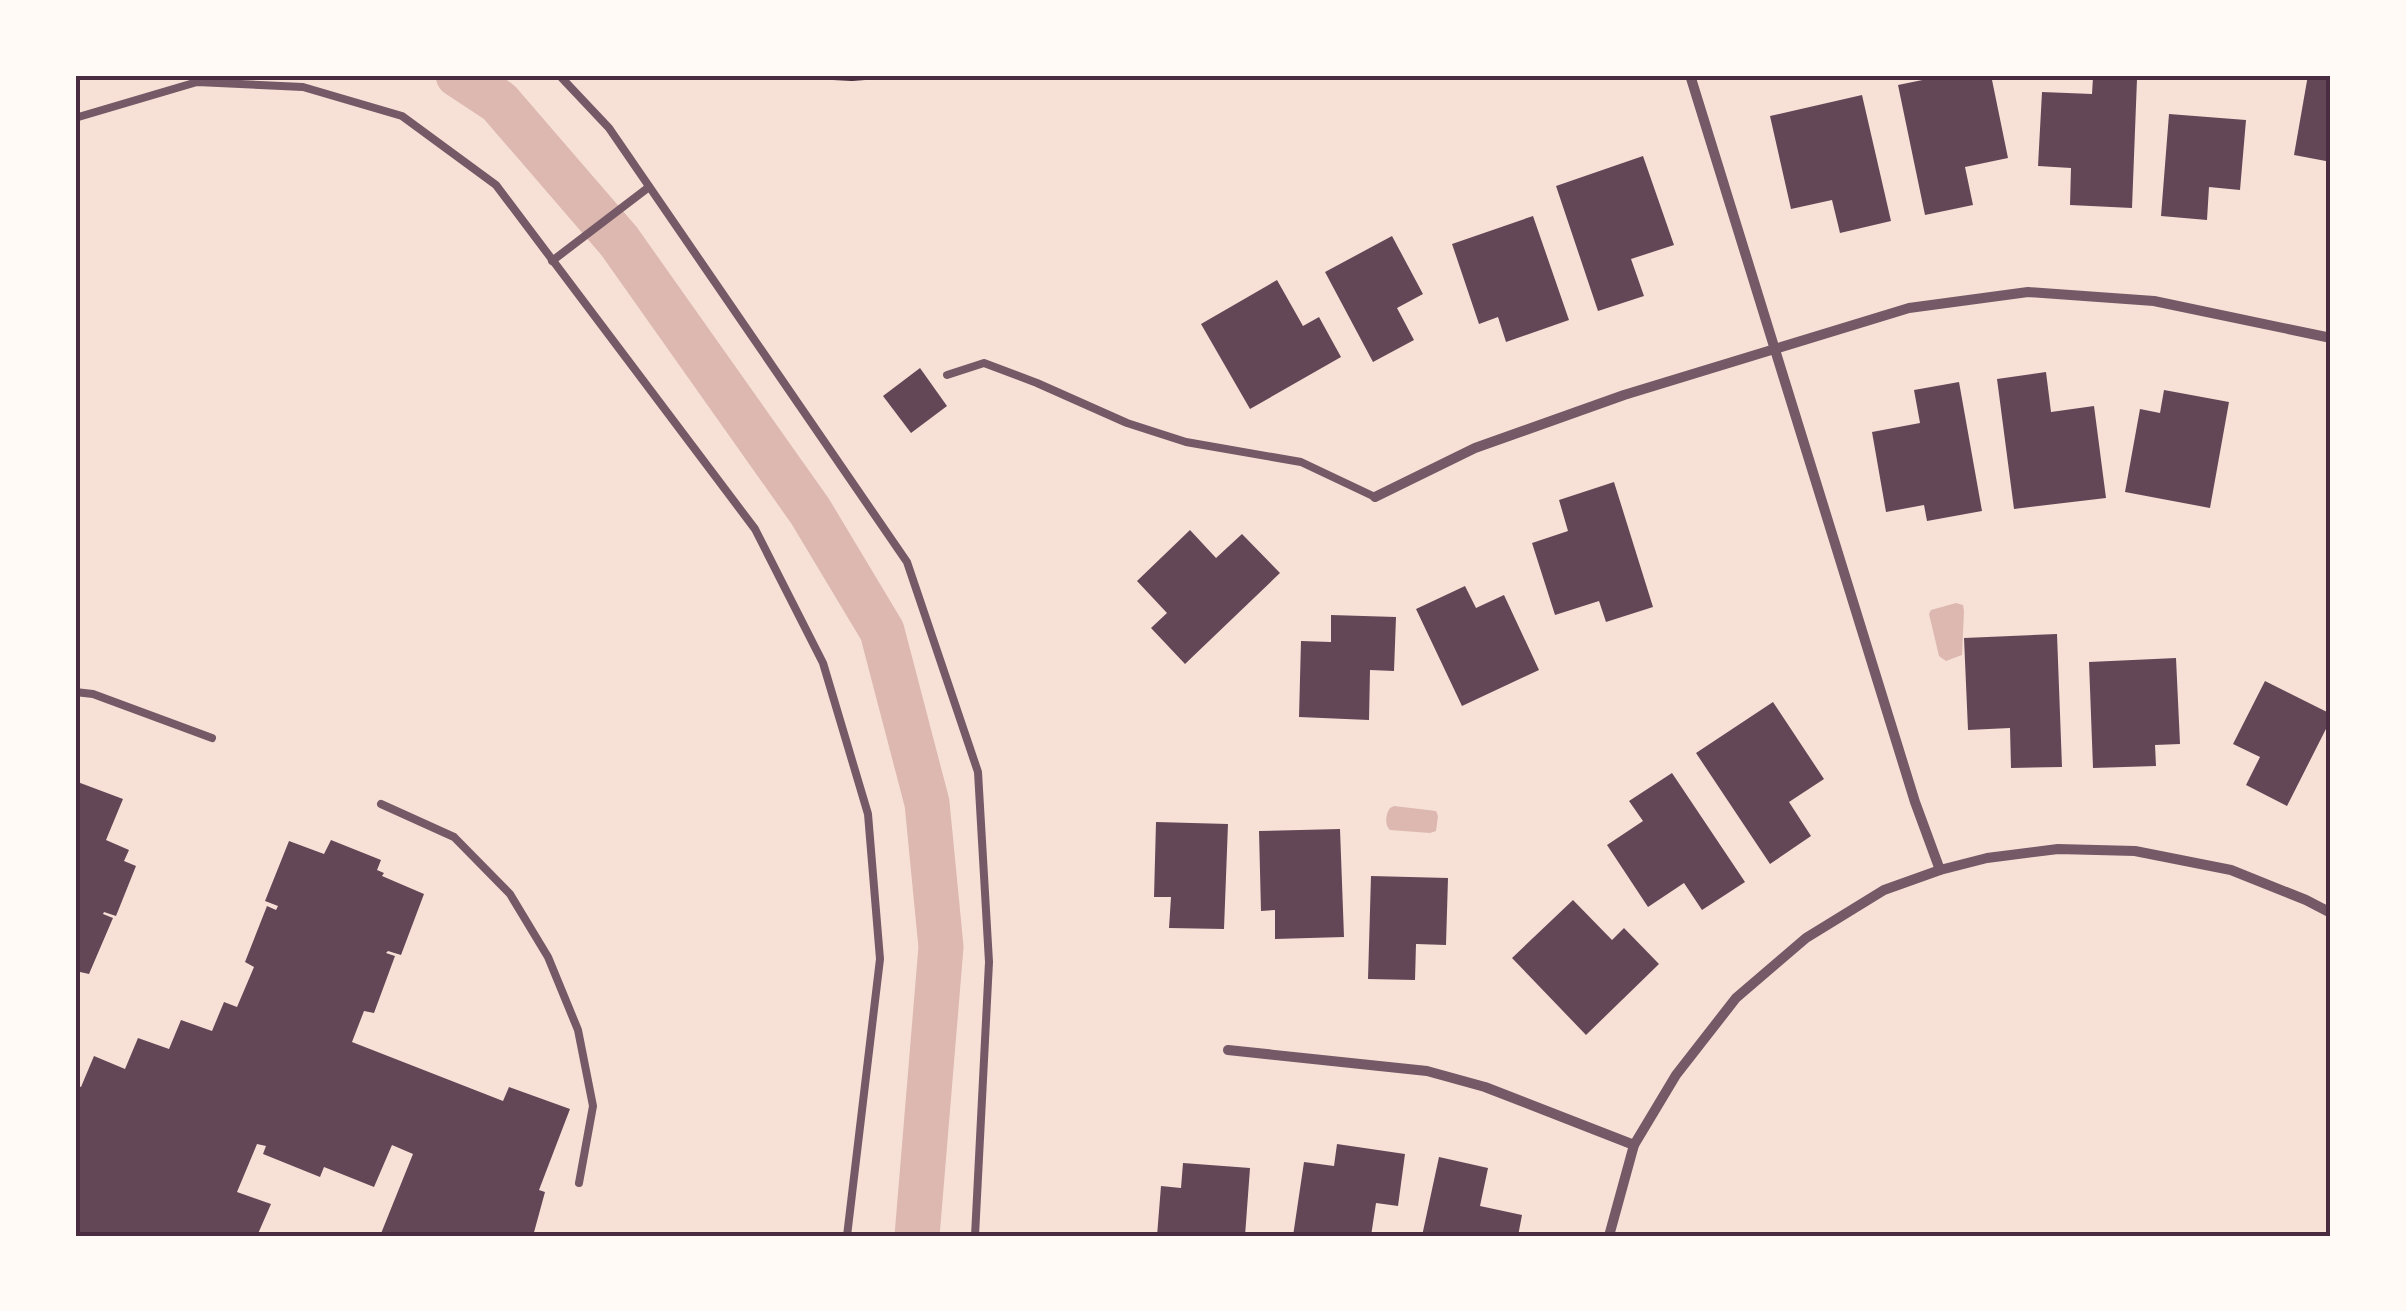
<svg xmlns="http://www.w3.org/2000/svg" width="2406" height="1311" font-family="'Golos Text',sans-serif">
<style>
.water{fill:#dcb8b0}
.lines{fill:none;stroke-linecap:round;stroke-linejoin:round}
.canal{stroke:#dcb8b0;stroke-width:45}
.building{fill:#644757}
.path{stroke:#4a2c40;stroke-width:6}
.service{stroke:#755966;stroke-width:8}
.minor{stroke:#755966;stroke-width:10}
.neatline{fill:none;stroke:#4a2c40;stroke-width:4}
</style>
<rect width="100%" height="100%" fill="#f7e1d7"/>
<g class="water">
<path d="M1956 603 1963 605 1964 611 1962 655 1946 661 1939 656 1929 614 1931 610Z"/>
<path d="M1394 806 1436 811 1438 816 1436 831 1430 833 1390 830C1384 825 1386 813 1390 808Z"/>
</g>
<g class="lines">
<path class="canal" d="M458 75 499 102 619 241 810 511 882 631 927 803 941 947 917 1236"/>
</g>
<g class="building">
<path d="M1947 75H1991L2008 158 1965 167 1973 205 1925 215 1898 85Z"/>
<path d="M2308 75H2331V162L2294 155Z"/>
<path d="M2093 77 2137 79 2132 208 2070 205 2071 168 2038 166 2042 92 2092 94Z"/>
<path d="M1862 95 1891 221 1840 233 1832 200 1791 209 1770 116Z"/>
<path d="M2169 114 2246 120 2240 190 2209 187 2207 220 2161 216Z"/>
<path d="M1643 156 1674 245 1631 259 1644 296 1598 311 1556 186Z"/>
<path d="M1533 216 1569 320 1506 342 1498 317 1479 324 1452 244Z"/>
<path d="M1392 236 1423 294 1397 308 1414 340 1373 362 1325 272Z"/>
<path d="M1277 280 1303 326 1319 317 1341 357 1250 409 1201 324Z"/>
<path d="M920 368 947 406 911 433 883 396Z"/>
<path d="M2046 372 2051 412 2094 406 2106 498 2014 509 1997 379Z"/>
<path d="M1959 382 1982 511 1927 521 1924 505 1886 512 1872 432 1920 423 1914 390Z"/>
<path d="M2164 390 2229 402 2210 508 2125 492 2140 409 2160 413Z"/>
<path d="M1614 482 1653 607 1606 622 1599 601 1555 615 1532 543 1568 531 1559 500Z"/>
<path d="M1190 530 1216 558 1242 534 1280 573 1185 664 1151 628 1167 613 1137 581Z"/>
<path d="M1465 586 1476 608 1504 595 1539 670 1462 706 1416 609Z"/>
<path d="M1331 615 1396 617 1394 671 1370 670 1369 720 1299 717 1301 641 1331 642Z"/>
<path d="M2057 634 2062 767 2011 768 2010 728 1968 730 1964 638Z"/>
<path d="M2176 658 2180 744 2155 745 2156 766 2093 768 2089 662Z"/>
<path d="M2265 681 2331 714V719L2287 806 2246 785 2260 757 2233 744Z"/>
<path d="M1773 702 1824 779 1789 802 1811 836 1770 864 1696 753Z"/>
<path d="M1672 773 1745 882 1702 910 1684 883 1648 907 1607 845 1643 821 1629 801Z"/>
<path d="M75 781 123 799 106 840 129 850 124 861 136 866 116 916 104 912 103 914 113 918 89 974 80 972 75 986Z"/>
<path d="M1156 822 1228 824 1224 929 1169 928 1171 897H1154Z"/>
<path d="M1340 829 1344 937 1275 939V910L1261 911 1259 831Z"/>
<path d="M331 840 381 860 377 870 384 873 382 876 424 894 401 955 388 951 386 953 395 956 374 1013 364 1011 352 1042 503 1101 509 1087 570 1109 539 1190 545 1192 533 1236H380L413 1154 392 1145 374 1187 324 1167 320 1177 263 1154 266 1146 257 1144 237 1192 271 1204 257 1236H75V1085L81 1087 94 1056 125 1069 138 1038 169 1049 181 1020 212 1031 224 1002 237 1007 254 967 245 962 267 906 276 910 278 906 265 901 289 841 324 854Z"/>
<path d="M1371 876 1448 878 1446 945 1416 944 1415 980 1368 979Z"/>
<path d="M1573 900 1612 940 1624 928 1659 964 1586 1035 1512 958Z"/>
<path d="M1337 1144 1405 1154 1398 1206 1376 1203 1371 1236H1293L1304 1162 1334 1166Z"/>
<path d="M1439 1157 1488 1168 1480 1206 1522 1215 1518 1236H1422Z"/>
<path d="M1183 1163 1250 1168 1245 1236H1157L1161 1186 1181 1188Z"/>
</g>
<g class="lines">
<path class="path" d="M794 75 852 78 891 75"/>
<g class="service">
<path d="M559 75 609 128 907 562 978 772 989 962 975 1236"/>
<path d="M75 118 197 82 303 87 402 116 496 185 755 529 823 663 868 814 880 959 847 1236"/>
<path d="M552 261 649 187"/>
<path d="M947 375 984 363 1037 383 1127 423 1186 442 1301 462 1375 497"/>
<path d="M75 692 93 694 212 738"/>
<path d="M381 804 454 837 510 894 548 957 578 1030 593 1106 579 1183"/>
</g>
<g class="minor">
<path d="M1690 75 1915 802 1940 870"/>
<path d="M1375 497 1475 448 1624 395 1909 308 2028 292 2154 301 2331 338"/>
<path d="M1228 1050 1427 1071 1485 1087 1634 1145"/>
<path d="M1609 1236 1634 1145 1676 1075 1736 998 1806 938 1884 890 1940 870 1987 858 2058 849 2135 851 2231 870 2306 900 2331 913"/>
</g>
</g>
<rect width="2406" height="1311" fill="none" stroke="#fffaf5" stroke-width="155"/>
<rect x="78" y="78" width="2250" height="1156" class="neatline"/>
</svg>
